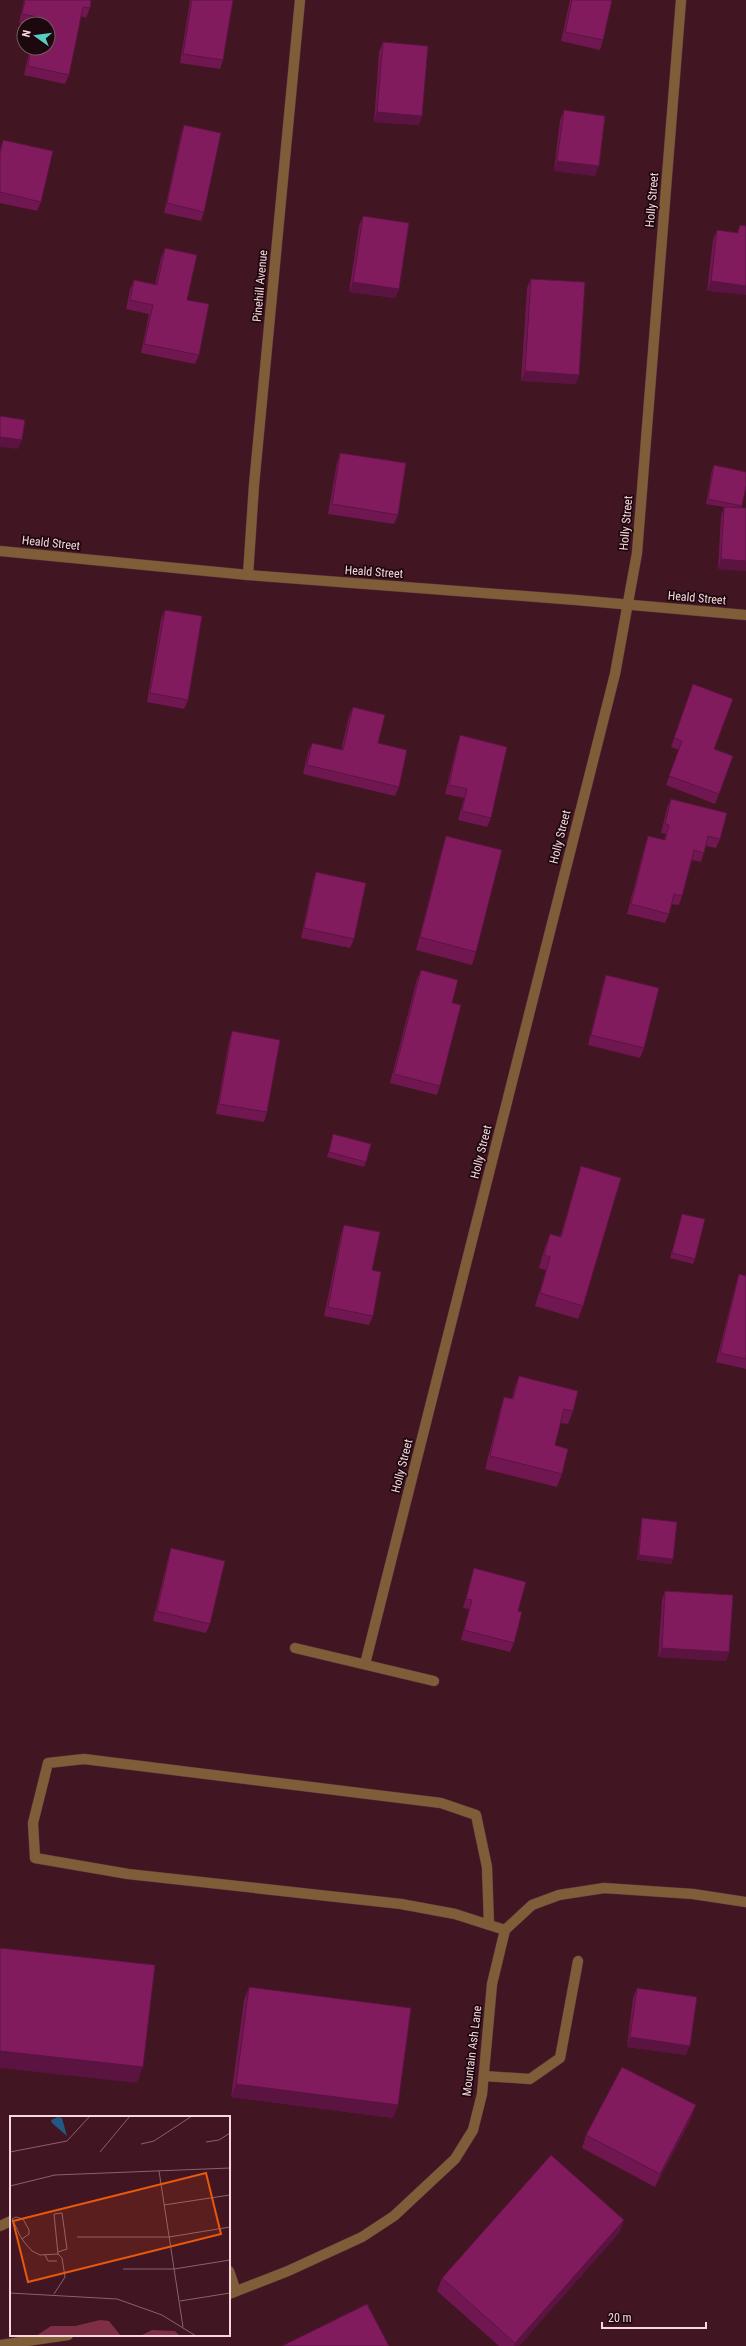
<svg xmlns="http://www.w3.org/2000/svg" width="746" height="2346" font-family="'Roboto Condensed',sans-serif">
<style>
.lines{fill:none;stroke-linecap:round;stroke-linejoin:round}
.service-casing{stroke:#5e343f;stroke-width:11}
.minor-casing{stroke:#5e343f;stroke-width:11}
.service{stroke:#805d39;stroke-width:10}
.minor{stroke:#805d39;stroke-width:10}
.wall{fill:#701751}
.shaded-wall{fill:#5b1342}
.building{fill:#821b5e;stroke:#5b1342}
.labels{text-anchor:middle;stroke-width:3.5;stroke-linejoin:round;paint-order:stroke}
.street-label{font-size:12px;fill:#f7d8dd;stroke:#1c080d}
.inset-road{fill:none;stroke:#8a636c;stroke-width:1}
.view{fill:#e8590c;fill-opacity:0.15;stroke:#e8590c;stroke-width:2}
.inset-edge{fill:none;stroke:#f7d8dd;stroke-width:2}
</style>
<rect width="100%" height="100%" fill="#411521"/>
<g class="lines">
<defs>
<g id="service">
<path d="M489 1925 487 1867 476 1815 441 1803 84 1759 48 1763 33 1823 35 1858 128 1874 401 1904 455 1914 505 1930"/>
<path d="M484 2076 530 2079 560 2058 578 1961"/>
<path d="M0 2226 11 2221"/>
<path d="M229 2271 236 2291"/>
</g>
<g id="minor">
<path d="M0 551 248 575 576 600 746 615"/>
<path d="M248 575 254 485 300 0"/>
<path d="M295 1648 434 1681"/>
<path d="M365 1664 615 674 637 553 681 0"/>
<path d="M229 2294 288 2271 362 2237 394 2216 455 2159 473 2130 482 2094 492 1984 505 1930 532 1905 559 1895 604 1888 693 1894 746 1902"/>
<path d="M0 2345 68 2335"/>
</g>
</defs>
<use href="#service" class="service-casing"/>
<use href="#minor" class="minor-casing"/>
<use href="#service" class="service"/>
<use href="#minor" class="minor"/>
</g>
<g class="wall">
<path d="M24 0H91L90 8 86 18 81 16 69 75 65 84 24 75 30 48H48V24H24L19 23Z"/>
<path d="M190 0H233L223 60 220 69 180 63Z"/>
<path d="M570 0H612L603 40 600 50 561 41Z"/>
<path d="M383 42 419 125 374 122 379 52Z"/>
<path d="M564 110 595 176 554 171 560 120Z"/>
<path d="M184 125 204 212 201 221 164 213 181 134Z"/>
<path d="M3 140 41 202 37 211 0 203V149Z"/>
<path d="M363 216 399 289 395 298 349 292 359 226Z"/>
<path d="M740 225 746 226 707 291 713 240 717 230 737 233Z"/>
<path d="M165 248 187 300 199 355 195 364 141 353 149 314 126 309 130 289 134 280 155 285 161 258Z"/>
<path d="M531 279 576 384 521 381 527 288Z"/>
<path d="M340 453 398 515 394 524 328 514 337 462Z"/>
<path d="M714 465 742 506 741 508H746V571L718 569 721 516 724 507 706 504 712 470Z"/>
<path d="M165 610 188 700 184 709 147 702 161 619Z"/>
<path d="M693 684 714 749 733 756 715 804 666 785 679 750 671 747Z"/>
<path d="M353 707 378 743 399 787 395 796 303 774 308 752 312 743 341 750 349 716Z"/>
<path d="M460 735 491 818 487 827 458 820 464 798 445 794 457 745Z"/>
<path d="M671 799 720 839 716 848 706 846 701 862 692 860 682 896 679 905 671 904 669 914 665 923 627 914 645 845 648 836 664 840 666 834 661 833 667 808Z"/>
<path d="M446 836 476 952 472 965 416 950 442 849Z"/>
<path d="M316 872 354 939 350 948 301 938 313 881Z"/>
<path d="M421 970 452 1003 440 1086 437 1095 390 1083 417 979Z"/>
<path d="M606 975 644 1048 640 1058 588 1045 603 984Z"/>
<path d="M232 1031 267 1112 264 1122 216 1114 229 1041Z"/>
<path d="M333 1134 366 1162 364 1167 327 1157Z"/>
<path d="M581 1166 583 1306 578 1319 535 1306 546 1270 539 1268 545 1247 550 1234 560 1237 577 1179Z"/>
<path d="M682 1214 695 1259 693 1264 670 1258Z"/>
<path d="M344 1225 372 1270 373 1316 369 1325 324 1316 341 1234Z"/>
<path d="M739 1274 746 1276V1369L716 1362 736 1284Z"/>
<path d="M519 1376 573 1411 568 1424 560 1423 555 1445 562 1474 557 1487 485 1469 500 1410 504 1397 512 1399 514 1389Z"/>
<path d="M642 1518 673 1559 671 1564 637 1560 641 1523Z"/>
<path d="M171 1548 210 1624 206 1633 153 1621 168 1558Z"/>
<path d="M474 1568 518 1611 514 1643 510 1652 461 1640 469 1609 463 1608 471 1578Z"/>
<path d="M665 1591 729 1652 726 1661 658 1657 662 1600Z"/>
<path d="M249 1987 398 2105 393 2118 231 2097 244 2000Z"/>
<path d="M637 1988 686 2055 627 2047 633 1998Z"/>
<path d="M691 2119 655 2187 582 2148 586 2135Z"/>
<path d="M624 2220 619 2233 519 2346H499L437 2291 442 2278Z"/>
</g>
<g class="shaded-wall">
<path d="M377 112 422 116 419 125 374 122Z"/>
<path d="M557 161 599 166 595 176 554 171Z"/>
<path d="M711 281 746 286V295L707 291Z"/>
<path d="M353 282 399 289 395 298 349 292Z"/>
<path d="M525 371 579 375 576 384 521 381Z"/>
<path d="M0 437 22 440 18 449 0 447Z"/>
<path d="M721 559 746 561V571L718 569Z"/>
<path d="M639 1555 673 1559 671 1564 637 1560Z"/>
<path d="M662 1648 729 1652 726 1661 658 1657Z"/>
<path d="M630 2037 690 2046 686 2055 627 2047Z"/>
<path d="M0 2051 143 2067 137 2083 0 2068Z"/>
<path d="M236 2084 398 2105 393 2118 231 2097Z"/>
<path d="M696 2105 691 2119 655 2187 660 2174Z"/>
<path d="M624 2220 619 2233 519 2346H514L515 2343Z"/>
</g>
<g class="building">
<path d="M25 0H91L90 8 83 7 69 75 28 66 31 48H48V24H37L38 17 22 14Z"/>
<path d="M192 0H233L223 60 183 54Z"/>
<path d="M572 0H612L603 40 565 32Z"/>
<path d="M383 42 428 46 422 116 377 112Z"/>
<path d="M564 110 605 116 599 166 557 161Z"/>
<path d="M184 125 221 133 204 212 167 203Z"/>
<path d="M3 140 53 151 41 202 0 192V154Z"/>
<path d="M363 216 409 223 399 289 353 282Z"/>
<path d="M740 225 746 226V286L711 281 717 230 738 233Z"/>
<path d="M165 248 197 255 187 300 209 304 199 355 144 344 153 305 130 300 134 280 157 285Z"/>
<path d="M531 279 585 282 579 375 525 371Z"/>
<path d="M0 416 25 420 22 440 0 437Z"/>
<path d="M340 453 406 463 398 515 332 504Z"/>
<path d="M714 465 746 472V486L742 506 708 499Z"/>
<path d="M724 507 746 508V561L721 559Z"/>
<path d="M165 610 202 616 188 700 150 693Z"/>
<path d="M693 684 733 699 714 749 733 756 719 794 669 776 682 741 674 738Z"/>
<path d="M353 707 385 715 378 743 407 750 399 787 307 765 312 743 343 750Z"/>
<path d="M460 735 507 747 491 818 462 811 467 789 449 785Z"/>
<path d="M671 799 727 813 720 839 708 836 704 853 694 850 682 896 674 894 669 914 631 904 648 836 665 840 669 825 665 824Z"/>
<path d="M446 836 502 850 476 952 420 937Z"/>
<path d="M316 872 366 883 354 939 304 928Z"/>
<path d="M421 970 458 980 452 1003 461 1005 440 1086 394 1074Z"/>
<path d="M606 975 659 988 644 1048 591 1035Z"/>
<path d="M232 1031 280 1040 267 1112 219 1104Z"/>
<path d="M333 1134 371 1144 366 1162 329 1152Z"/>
<path d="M581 1166 621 1178 583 1306 540 1293 550 1257 544 1255 550 1234 561 1237Z"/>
<path d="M682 1214 705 1219 695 1259 672 1253Z"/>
<path d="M344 1225 380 1232 372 1270 381 1272 373 1316 328 1307Z"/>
<path d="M739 1274 746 1276V1359L720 1353Z"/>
<path d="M519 1376 578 1391 573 1411 564 1409 555 1445 568 1449 562 1474 490 1456 504 1397 513 1399Z"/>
<path d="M642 1518 677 1522 673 1559 639 1555Z"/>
<path d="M171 1548 225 1561 210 1624 157 1611Z"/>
<path d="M474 1568 526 1582 518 1611 522 1612 514 1643 464 1630 472 1600 466 1599Z"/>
<path d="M665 1591 733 1595 729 1652 662 1648Z"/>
<path d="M0 1948 155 1965 143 2067 0 2051Z"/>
<path d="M249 1987 411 2008 398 2105 236 2084Z"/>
<path d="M637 1988 697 1997 690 2046 630 2037Z"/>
<path d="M622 2067 696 2105 660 2174 586 2135Z"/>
<path d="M551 2155 624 2220 515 2343 442 2278Z"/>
<path d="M367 2304 389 2346H282Z"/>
</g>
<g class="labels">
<g class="street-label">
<text transform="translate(652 200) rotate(-85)" y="4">Holly Street</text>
<text transform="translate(260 286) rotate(-85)" y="4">Pinehill Avenue</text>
<text transform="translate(626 523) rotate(-85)" y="4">Holly Street</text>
<text transform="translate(51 543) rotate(6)" y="4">Heald Street</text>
<text transform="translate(374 572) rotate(4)" y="4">Heald Street</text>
<text transform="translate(697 598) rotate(5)" y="4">Heald Street</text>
<text transform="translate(560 837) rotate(-76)" y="4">Holly Street</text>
<text transform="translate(481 1152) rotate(-76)" y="4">Holly Street</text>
<text transform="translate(402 1466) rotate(-76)" y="4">Holly Street</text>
<text transform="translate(472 2051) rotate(-83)" y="4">Mountain Ash Lane</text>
</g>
</g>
<g transform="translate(10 2116)">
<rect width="220" height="220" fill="#411521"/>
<path d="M90 204 99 205 111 220H26L41 210H65ZM142 214 165 215 170 220H130Z" fill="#7e2e45"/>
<path d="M48 1 52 2 57 20 42 7 41 4Z" fill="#225884"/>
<path class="inset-road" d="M196 26 209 24 220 17M131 28 144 25 182 0M0 36 57 25 80 0M90 36 120 0M149 55 173 211M0 70 45 59 220 52M154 89 220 79M67 121H159L220 111M12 123 19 118V114L13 103 6 101 2 103 7 113 9 118 12 123 15 127 22 135 30 139 48 138 52 142 55 161 44 178M48 138 44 98 52 97 57 133 48 136M35 139 38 145H47M113 153H164L220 144M0 177 107 183 152 199 186 220M170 185 220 177"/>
<path class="view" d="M196 57 211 118 18 166 3 105Z"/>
<rect width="220" height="220" class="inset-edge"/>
</g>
<g transform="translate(36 36) rotate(284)"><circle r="19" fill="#1c080d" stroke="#745b60"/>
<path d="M0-3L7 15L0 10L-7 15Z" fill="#57cec2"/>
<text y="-6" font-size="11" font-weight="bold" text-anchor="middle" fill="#f7d8dd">N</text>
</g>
<path d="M602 2322v6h104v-6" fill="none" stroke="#f7d8dd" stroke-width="2"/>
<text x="608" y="2322" font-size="12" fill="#f7d8dd" stroke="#1c080d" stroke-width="3" paint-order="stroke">20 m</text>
</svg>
